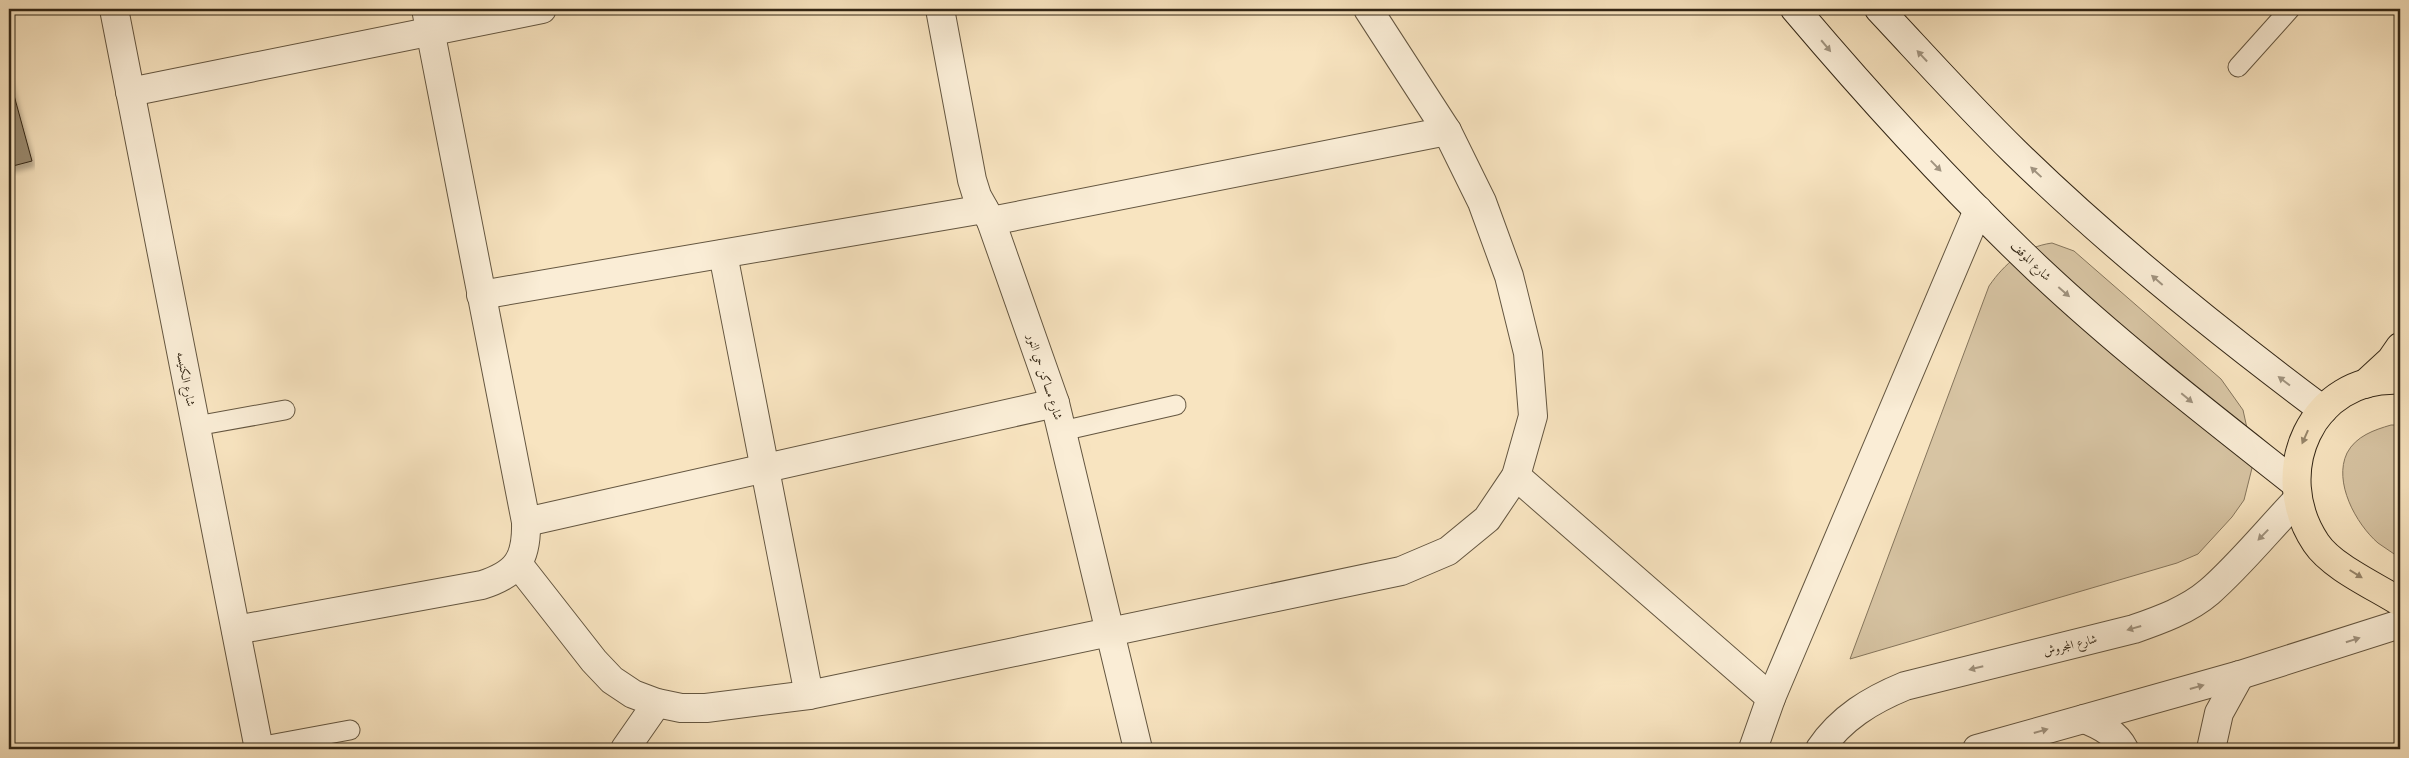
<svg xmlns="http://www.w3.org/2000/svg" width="2409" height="758" font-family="'Libre Caslon Text',Amiri,serif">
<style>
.green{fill:#d7c4a3;stroke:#85755c}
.building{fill:#99896e;stroke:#332615;filter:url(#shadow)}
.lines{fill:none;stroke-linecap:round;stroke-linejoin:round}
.lane-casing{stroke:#645640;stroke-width:21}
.street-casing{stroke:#645640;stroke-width:30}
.secondary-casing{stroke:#332615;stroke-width:30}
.primary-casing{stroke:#332615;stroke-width:30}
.lane{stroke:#faedd6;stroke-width:19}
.street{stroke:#faedd6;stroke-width:28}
.secondary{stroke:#faedd6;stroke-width:28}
.primary{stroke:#f8e4c0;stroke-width:28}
.oneway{fill:#a0937f}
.oneway2{fill:#96856a}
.labels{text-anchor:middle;stroke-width:4;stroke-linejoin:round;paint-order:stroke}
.street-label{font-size:12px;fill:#332615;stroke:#faedd6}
</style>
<defs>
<filter id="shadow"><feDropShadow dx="3" dy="5.5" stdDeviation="2.5" flood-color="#0004"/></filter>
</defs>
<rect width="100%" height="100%" fill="#f8e4c0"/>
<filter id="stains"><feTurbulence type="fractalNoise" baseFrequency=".004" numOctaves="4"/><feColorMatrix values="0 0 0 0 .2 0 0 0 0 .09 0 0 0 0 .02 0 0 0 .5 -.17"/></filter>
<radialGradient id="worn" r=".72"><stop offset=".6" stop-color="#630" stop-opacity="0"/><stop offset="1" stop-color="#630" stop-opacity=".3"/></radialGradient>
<g class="green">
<path d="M2052 243 2074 251 2221 379 2243 410 2254 460 2244 500 2232 517 2198 554 2177 563 1850 659 1989 286C2005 263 2024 247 2052 243Z"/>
<path d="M2391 425H2400V558C2393 553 2385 548 2378 543 2356 524 2333 482 2347 453 2356 436 2374 430 2391 425Z"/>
</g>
<path class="building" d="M9 77 32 161 9 167Z"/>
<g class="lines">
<defs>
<g id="lane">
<path d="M2238 67 2290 9"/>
<path d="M196 426 285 410"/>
<path d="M1062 431 1176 405"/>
<path d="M258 747 350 730"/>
</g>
<g id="street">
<path d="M114 9 259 749"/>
<path d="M940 9 972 180 977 196 991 221 1055 403 1138 749"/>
<path d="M130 92 542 9"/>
<path d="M991 221 1447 131"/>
<path d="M723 254 809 695"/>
<path d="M481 295 984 209"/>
<path d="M1516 476 1771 698"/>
<path d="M526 522 1055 403"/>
<path d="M518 564 594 661 612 680 633 694 657 703 681 708H706L809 695 1401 571 1448 551 1487 519 1516 476 1533 416 1528 353 1509 276 1482 202 1447 131 1368 9"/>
<path d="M236 630 482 585C517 574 527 559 526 522L426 9"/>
<path d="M2084 719C2100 725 2116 733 2124 749"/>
<path d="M625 749 657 703"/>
<path d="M1753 749 1771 698 1978 210"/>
<path d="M1820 749C1841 718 1871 700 1905 686L2134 629C2160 620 2188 610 2209 592 2239 566 2269 529 2297 500"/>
<path d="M1977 749 2240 675 2400 624"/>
<path d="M2211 749 2219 713 2240 675"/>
</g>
<g id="secondary">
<path d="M1795 9C1873 101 1954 190 2042 273 2122 348 2209 415 2295 483"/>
<path d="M1879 9C1924 57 1968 106 2015 152 2111 246 2216 330 2323 410"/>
</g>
<g id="primary">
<path d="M2400 380C2311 375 2269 473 2316 543 2332 567 2375 586 2400 602"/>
<path d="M2365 384 2391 360 2400 347"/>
</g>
</defs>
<use href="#lane" class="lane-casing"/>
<use href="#street" class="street-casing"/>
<use href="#secondary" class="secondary-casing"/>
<use href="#primary" class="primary-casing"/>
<use href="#lane" class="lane"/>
<use href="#street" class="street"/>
<use href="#secondary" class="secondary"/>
<use href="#primary" class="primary"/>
</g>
<defs><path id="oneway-solid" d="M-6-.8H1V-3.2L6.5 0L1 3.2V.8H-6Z" transform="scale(1.25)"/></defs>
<g class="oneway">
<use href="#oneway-solid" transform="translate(1826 46) rotate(50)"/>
<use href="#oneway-solid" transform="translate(1922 56) rotate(-133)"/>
<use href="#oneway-solid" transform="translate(1936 166) rotate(46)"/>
<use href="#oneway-solid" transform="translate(2036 172) rotate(-137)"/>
<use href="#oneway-solid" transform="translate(2157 280) rotate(-139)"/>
<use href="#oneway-solid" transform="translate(2064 292) rotate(41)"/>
<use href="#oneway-solid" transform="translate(2284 381) rotate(-143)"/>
<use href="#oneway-solid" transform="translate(2187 398) rotate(40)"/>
<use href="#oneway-solid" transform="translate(2263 535) rotate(134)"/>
<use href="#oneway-solid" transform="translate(2134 628) rotate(164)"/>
<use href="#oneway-solid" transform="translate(2353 640) rotate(-18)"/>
<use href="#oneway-solid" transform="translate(1976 668) rotate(166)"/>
<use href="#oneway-solid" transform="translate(2197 687) rotate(-16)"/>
<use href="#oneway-solid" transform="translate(2041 731) rotate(-16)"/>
</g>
<g class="oneway2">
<use href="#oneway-solid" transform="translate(2305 437) rotate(114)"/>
<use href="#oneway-solid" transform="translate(2356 574) rotate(32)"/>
</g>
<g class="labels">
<g class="street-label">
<text transform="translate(2031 261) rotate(44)" y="4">شارع الموقف</text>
<text transform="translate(1045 377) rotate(72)" y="4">شارع مساكن حي النور</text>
<text transform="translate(186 379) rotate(79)" y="4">شارع الكنيسه</text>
<text transform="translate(2070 645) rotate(-14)" y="4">شارع المجروش</text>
</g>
</g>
<rect width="2409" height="758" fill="none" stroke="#f8e4c0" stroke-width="30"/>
<rect x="10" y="10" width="2389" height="738" fill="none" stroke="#332615" stroke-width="2.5"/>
<rect x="15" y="15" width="2379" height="728" fill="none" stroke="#332615"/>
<rect width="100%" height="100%" filter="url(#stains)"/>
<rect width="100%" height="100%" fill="url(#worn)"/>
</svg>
